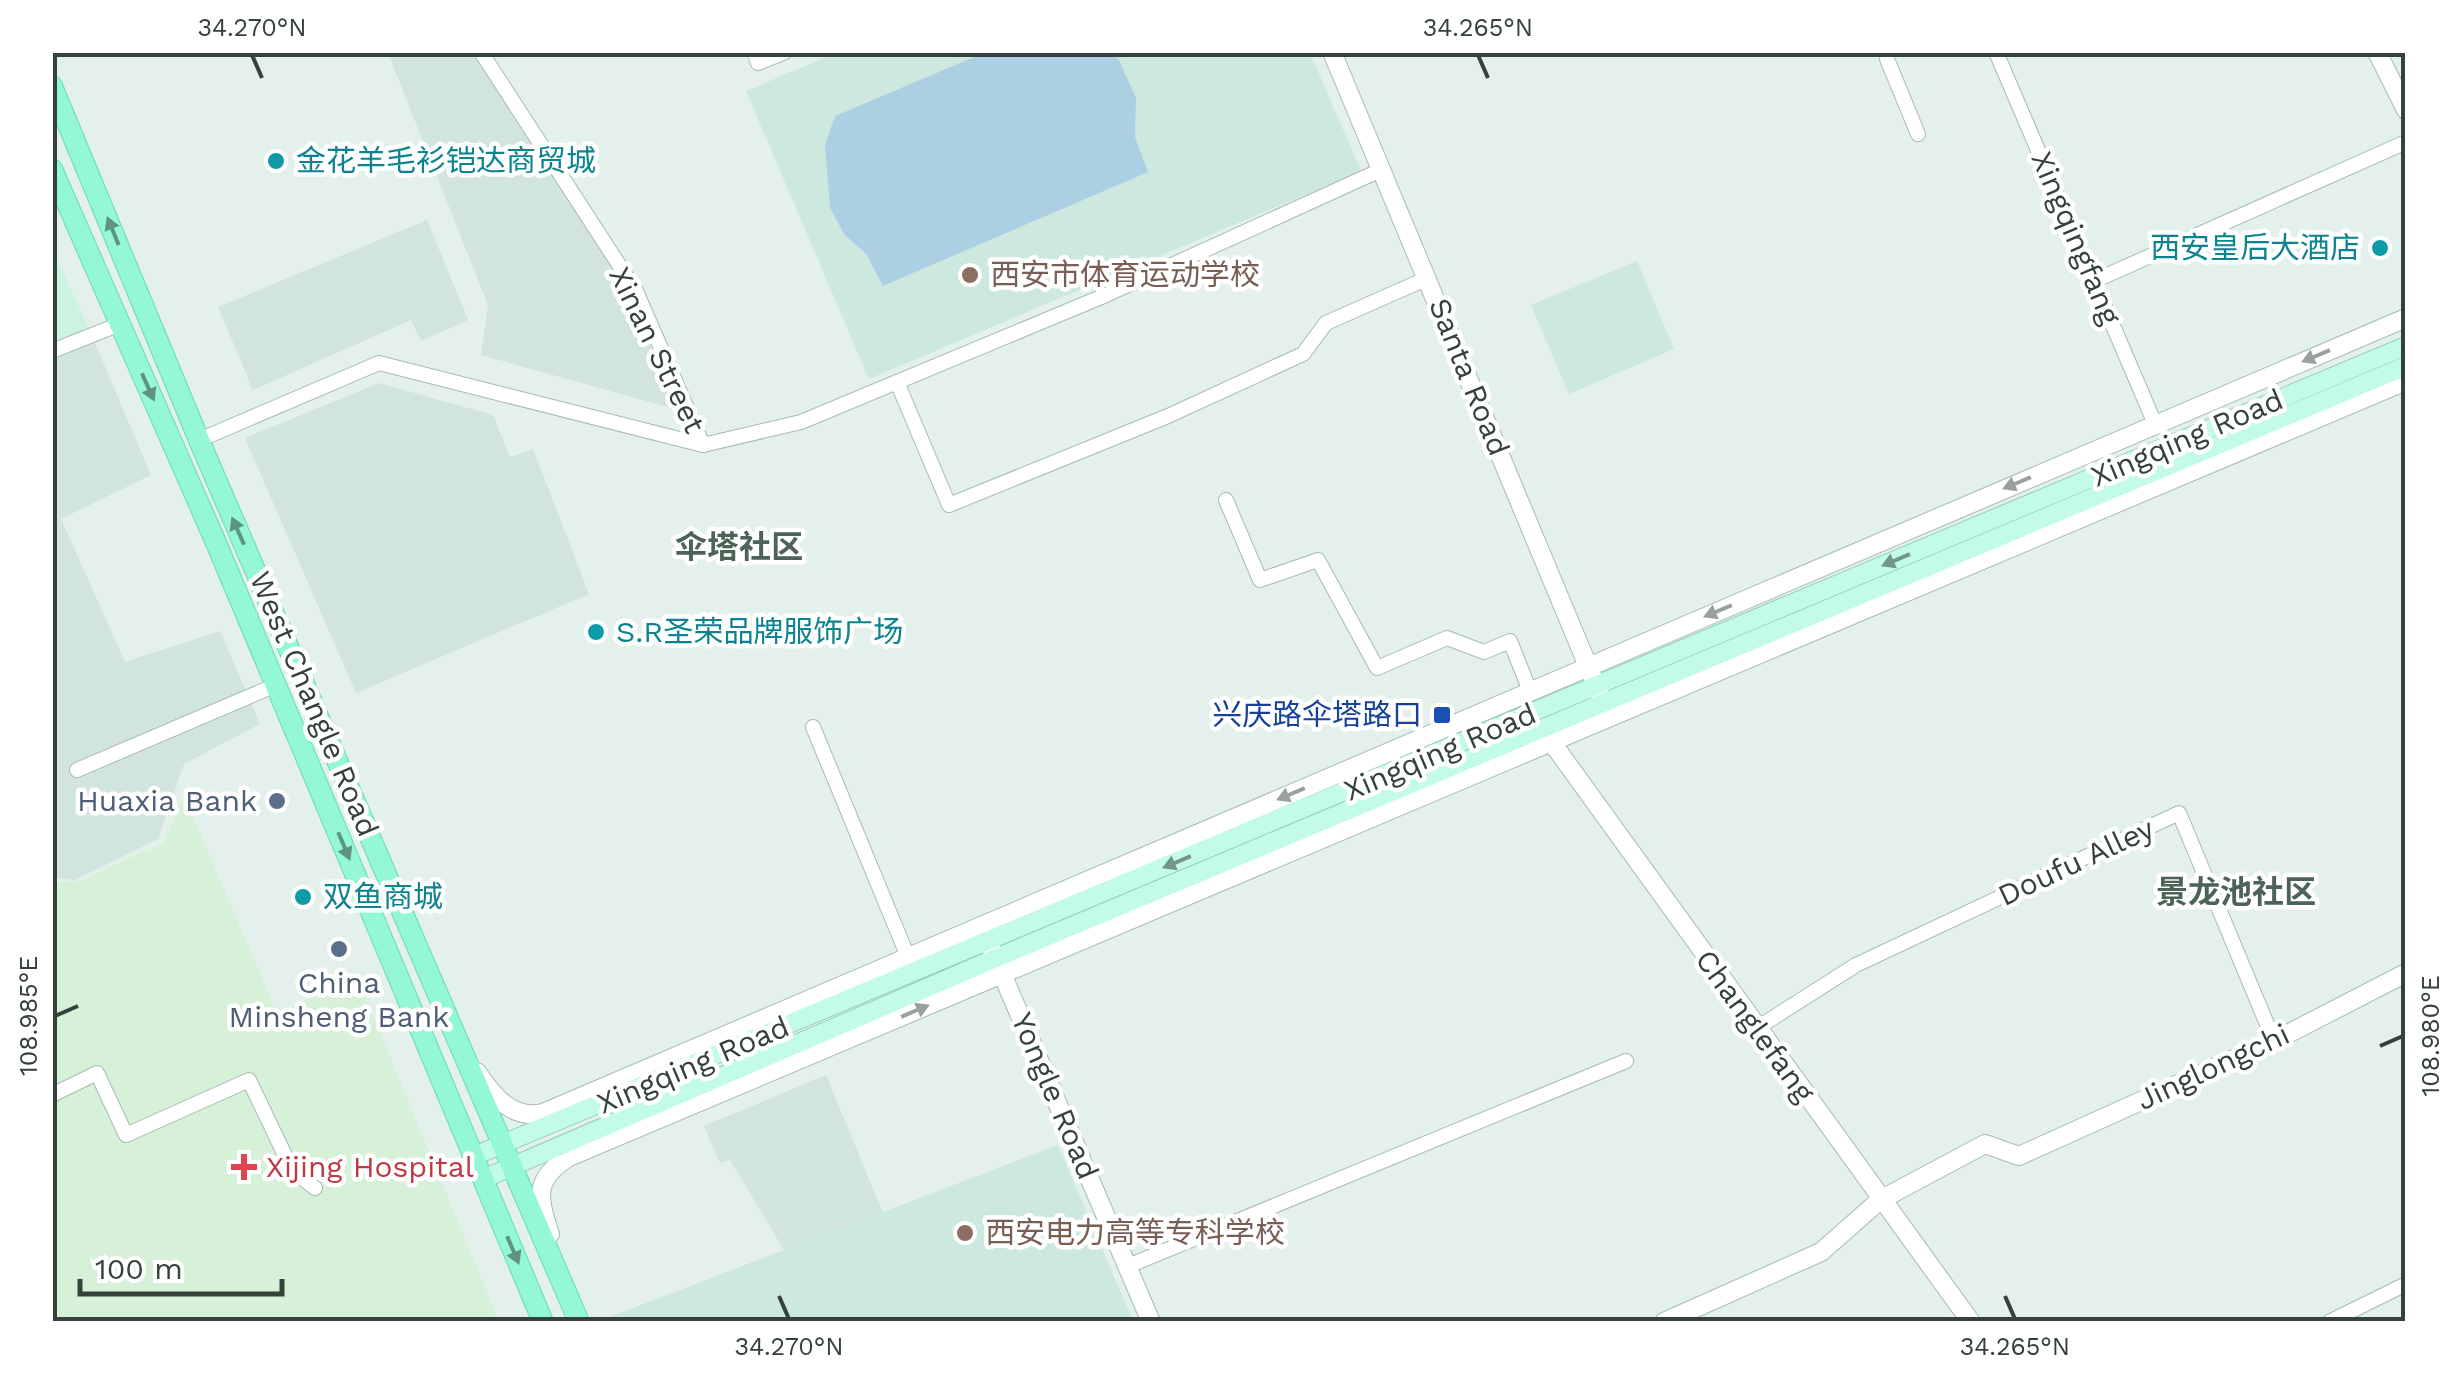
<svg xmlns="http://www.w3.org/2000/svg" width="2458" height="1374" font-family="'Work Sans','Noto Sans SC',sans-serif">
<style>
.residential{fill:#d1e4dd}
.commercial{fill:#cef2e0}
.education{fill:#cde9df}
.medical{fill:#d7f1d8}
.green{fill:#adcfe3}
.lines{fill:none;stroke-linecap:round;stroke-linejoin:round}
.minor-casing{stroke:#a6bbb2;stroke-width:16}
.tertiary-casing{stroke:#a6bbb2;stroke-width:20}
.secondary-casing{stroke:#95ceba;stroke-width:20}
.primary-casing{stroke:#66dcaf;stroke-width:22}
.minor{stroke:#fff;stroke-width:14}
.tertiary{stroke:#fff;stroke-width:18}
.secondary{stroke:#c2fbe9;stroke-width:18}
.primary{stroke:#94f8d4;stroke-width:20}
.oneway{fill:#5f9480}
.oneway2{fill:#9aa09d}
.oneway3{fill:#749589}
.ticks{fill:none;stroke:#34423b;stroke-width:4}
.culture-dot{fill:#0f9aa8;stroke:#fff;stroke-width:4}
.education-dot{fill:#8d6e63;stroke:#fff;stroke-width:4}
.transit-dot{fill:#1a4fb4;stroke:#fff;stroke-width:4}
.service-dot{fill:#5c6f8a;stroke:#fff;stroke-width:4}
.health-dot{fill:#e0444e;stroke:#fff;stroke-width:4}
.labels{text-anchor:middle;stroke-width:9;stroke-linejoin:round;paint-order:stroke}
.culture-label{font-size:30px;fill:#0d838f;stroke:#fff;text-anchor:start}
.street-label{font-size:30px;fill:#34423b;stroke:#fff}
.education-label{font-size:30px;fill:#785e54;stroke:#fff;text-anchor:start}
.transit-label{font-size:30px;fill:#164399;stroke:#fff;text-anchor:end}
.service-label{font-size:30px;fill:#4e5e75;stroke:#fff;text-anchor:end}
.health-label{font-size:30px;fill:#be3a42;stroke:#fff;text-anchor:start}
.neighbourhood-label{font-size:32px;font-weight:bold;fill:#4c6458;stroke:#fff}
.neatline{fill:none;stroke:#34423b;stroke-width:4}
.ticks-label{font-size:25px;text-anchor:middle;fill:#34423b}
</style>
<rect width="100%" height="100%" fill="#e3f0eb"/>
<g class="residential">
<path d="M388 53H472L630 293 675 409 481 355 488 305Z"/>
<path d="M427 220 468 320 421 341 411 320 253 390 218 307Z"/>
<path d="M95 343 151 475 61 519 125 662 220 631 260 724 184 764 158 839 75 880 53 877V359Z"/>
<path d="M379 383 493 415 510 457 533 449 589 594 356 693 245 438Z"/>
<path d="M826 1075 883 1213 785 1252 730 1160 720 1163 704 1126Z"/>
</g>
<path class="commercial" d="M52 247 95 343 53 359H52Z"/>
<g class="education">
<path d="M836 53H1310L1361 171 869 379 746 91Z"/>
<path d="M1637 261 1674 349 1569 394 1531 305Z"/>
<path d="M1058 1145 1133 1321 608 1322 607 1318Z"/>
</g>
<path class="medical" d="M184 796 277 1013 358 979 499 1321H53L52 882 80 881 163 843Z"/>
<path class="green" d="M986 52 1111 53 1119 60 1136 98 1135 137 1148 172 883 286 866 254 844 234 830 208 825 145 835 116Z"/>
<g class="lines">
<defs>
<g id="minor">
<path d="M481 52 636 291 703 445"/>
<path d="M754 52 758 63 785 52"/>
<path d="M1996 52 2155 424"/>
<path d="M1887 59 1918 134"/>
<path d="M2094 281 2406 142"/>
<path d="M52 351 120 324"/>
<path d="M897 382 949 505 1168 416 1303 354 1326 323 1428 278"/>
<path d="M199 440 379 363 703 445 801 422 1106 295 1383 169"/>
<path d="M1226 500 1260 580 1318 560 1377 668 1447 638 1484 652 1510 641 1530 691"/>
<path d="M813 727 908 957"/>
<path d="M77 770 276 685"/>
<path d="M1757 1028 1856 965 2179 813 2274 1041"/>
<path d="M52 1095 97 1073 126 1135 249 1080 292 1170 315 1188"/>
<path d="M1128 1266 1626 1061"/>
<path d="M2329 1322 2406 1284"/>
</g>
<g id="tertiary">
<path d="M1332 52 1603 702"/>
<path d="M2377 52 2406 110"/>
<path d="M1545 733 1971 1322"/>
<path d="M982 927 1151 1322"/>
<path d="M477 1072C493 1096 512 1120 543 1113L2406 318"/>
<path d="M550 1234C538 1198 533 1179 569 1157L2406 381"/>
<path d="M1664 1322 1821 1252 1880 1200 1985 1144 2019 1156 2274 1041 2406 973"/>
</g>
<g id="secondary">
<path d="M474 1156 2406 346"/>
<path d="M483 1179 996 958 2406 366"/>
</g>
<g id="primary">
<path d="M52 86 199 440 579 1322"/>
<path d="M52 169 217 545 543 1322"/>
</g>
</defs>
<use href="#minor" class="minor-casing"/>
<use href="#tertiary" class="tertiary-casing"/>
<use href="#secondary" class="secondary-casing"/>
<use href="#primary" class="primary-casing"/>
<use href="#minor" class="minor"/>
<use href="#tertiary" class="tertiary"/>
<use href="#secondary" class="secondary"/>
<use href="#primary" class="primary"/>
</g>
<defs><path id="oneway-solid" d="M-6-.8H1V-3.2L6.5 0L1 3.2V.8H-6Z" transform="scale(2.5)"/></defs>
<g class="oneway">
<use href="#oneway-solid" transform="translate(113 231) rotate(-112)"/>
<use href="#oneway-solid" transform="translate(148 387) rotate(66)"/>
<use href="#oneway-solid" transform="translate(238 531) rotate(-114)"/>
<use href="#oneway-solid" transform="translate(344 846) rotate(67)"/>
<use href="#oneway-solid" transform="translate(513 1250) rotate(67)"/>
</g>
<g class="oneway2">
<use href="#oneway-solid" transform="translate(2316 356) rotate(157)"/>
<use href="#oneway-solid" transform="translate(2017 483) rotate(157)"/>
<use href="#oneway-solid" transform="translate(1718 611) rotate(157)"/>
<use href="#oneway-solid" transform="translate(1291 794) rotate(157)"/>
<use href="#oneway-solid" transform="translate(915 1011) rotate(-23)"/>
</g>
<g class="oneway3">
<use href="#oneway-solid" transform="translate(1896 560) rotate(157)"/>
<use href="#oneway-solid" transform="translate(1177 862) rotate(157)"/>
</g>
<path class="ticks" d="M252 55 262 78M1478 55 1488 78M55 1016 78 1006M2380 1046 2403 1036M779 1296 789 1319M2005 1296 2015 1319"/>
<g class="culture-dot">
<circle cx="276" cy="161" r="10"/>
<circle cx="2380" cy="248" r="10"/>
<circle cx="596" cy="632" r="10"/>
<circle cx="303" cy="897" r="10"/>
</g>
<g class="education-dot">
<circle cx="970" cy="275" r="10"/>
<circle cx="965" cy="1233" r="10"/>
</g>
<rect class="transit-dot" x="1432" y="705" width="20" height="20" rx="5"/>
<g class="service-dot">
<circle cx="277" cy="801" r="10"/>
<circle cx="339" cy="949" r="10"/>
</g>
<path class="health-dot" d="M239 1152h10v10h10v10h-10v10h-10v-10h-10v-10h10z"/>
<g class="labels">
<g class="culture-label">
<text x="296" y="171">金花羊毛衫铠达商贸城</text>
<text x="2360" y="258" text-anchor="end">西安皇后大酒店</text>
<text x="616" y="642">S.R圣荣品牌服饰广场</text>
<text x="323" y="907">双鱼商城</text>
</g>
<g class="street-label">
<text transform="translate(2076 238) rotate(67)" y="10">Xingqingfang</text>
<text transform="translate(657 350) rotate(64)" y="10">Xinan Street</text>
<text transform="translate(1469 377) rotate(68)" y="10">Santa Road</text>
<text transform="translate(2187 438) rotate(-23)" y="10">Xingqing Road</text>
<text transform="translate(314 704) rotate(67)" y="10">West Changle Road</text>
<text transform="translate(1440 752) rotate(-23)" y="10">Xingqing Road</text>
<text transform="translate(2076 862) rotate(-25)" y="10">Doufu Alley</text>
<text transform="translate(1755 1026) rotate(54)" y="10">Changlefang</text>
<text transform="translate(693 1065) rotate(-23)" y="10">Xingqing Road</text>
<text transform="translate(2213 1067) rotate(-25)" y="10">Jinglongchi</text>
<text transform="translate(1055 1096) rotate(67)" y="10">Yongle Road</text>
</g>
<g class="education-label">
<text x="990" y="285">西安市体育运动学校</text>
<text x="985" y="1243">西安电力高等专科学校</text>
</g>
<g class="transit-label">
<text x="1422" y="725">兴庆路伞塔路口</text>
</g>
<g class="service-label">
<text x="257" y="811">Huaxia Bank</text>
<text x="339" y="993" text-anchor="middle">China<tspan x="339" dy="34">Minsheng Bank</tspan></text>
</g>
<g class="health-label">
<text x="266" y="1177">Xijing Hospital</text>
</g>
<g class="neighbourhood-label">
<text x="739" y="558">伞塔社区</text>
<text x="2236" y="903">景龙池社区</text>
</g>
</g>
<rect width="2458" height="1374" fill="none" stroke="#ffffff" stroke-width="110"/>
<path d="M80 1279v15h202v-15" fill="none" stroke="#34423b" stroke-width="5"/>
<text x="95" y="1279" font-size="30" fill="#34423b" stroke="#ffffff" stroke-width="8" paint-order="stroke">100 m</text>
<rect x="55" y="55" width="2348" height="1264" class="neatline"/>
<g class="ticks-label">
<text x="252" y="36">34.270°N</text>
<text x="1478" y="36">34.265°N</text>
<text transform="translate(28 1016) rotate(-90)" y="9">108.985°E</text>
<text transform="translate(2430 1036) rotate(-90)" y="9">108.980°E</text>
<text x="789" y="1355">34.270°N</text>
<text x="2015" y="1355">34.265°N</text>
</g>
</svg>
